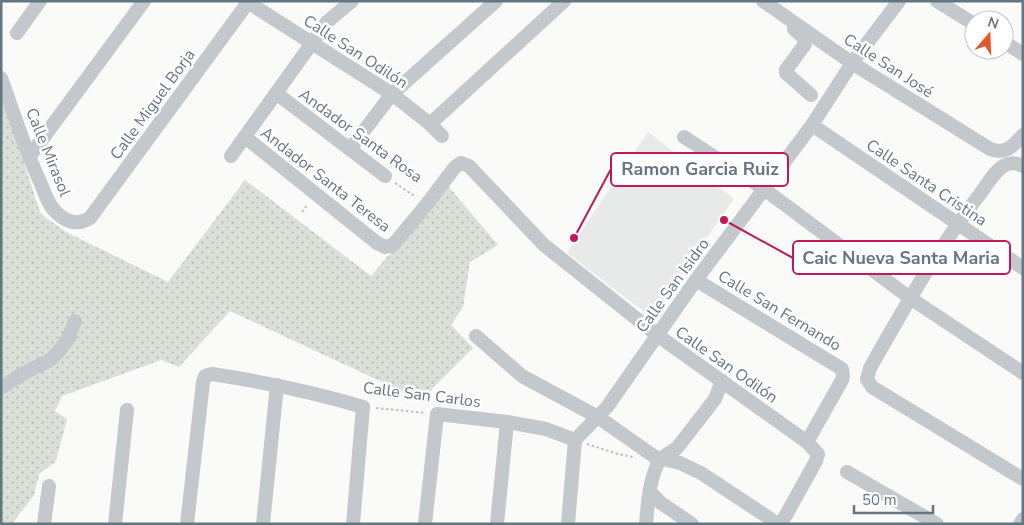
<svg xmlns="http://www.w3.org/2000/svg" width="1024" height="525" font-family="'Nunito Sans',sans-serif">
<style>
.built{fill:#e8e9e9}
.grass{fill:url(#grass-dots)}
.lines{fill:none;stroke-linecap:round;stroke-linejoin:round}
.path{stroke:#bbbfc2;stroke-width:2;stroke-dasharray:2.5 2.5;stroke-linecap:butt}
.minor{stroke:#c3c8cc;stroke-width:14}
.labels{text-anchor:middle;stroke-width:5;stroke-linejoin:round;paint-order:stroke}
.street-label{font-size:16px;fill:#657683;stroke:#fff}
.leader{fill:none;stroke:#c2185b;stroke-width:2}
.callout-dot{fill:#c2185b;stroke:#fff;stroke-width:2}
.callout{fill:#fff;stroke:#c2185b;stroke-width:2}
.callout-label{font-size:18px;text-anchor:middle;font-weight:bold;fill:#657683}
</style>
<defs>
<pattern id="grass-dots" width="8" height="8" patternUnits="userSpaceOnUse" patternTransform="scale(1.25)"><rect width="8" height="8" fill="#dadfd7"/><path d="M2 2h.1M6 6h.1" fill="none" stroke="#b4b9b4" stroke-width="1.8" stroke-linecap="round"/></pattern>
</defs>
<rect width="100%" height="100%" fill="#fafaf8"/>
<path class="built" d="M648 132 734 199 651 317 567 253Z"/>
<path class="grass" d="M1 93 40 212 46 218 66 232 168 282 245 180 371 276 448 186 498 245 470 262 463 307 451 325 473 348 421 400 230 311 179 367 161 360 62 396 55 411 67 419 56 461 39 474 34 495 12 524H1Z"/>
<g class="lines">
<g class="path">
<path d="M395 183 416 197"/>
<path d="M302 212 308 204"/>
<path d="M376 408 426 413"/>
<path d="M587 444 618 454 633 457"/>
</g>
<g class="minor">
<path d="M246 1 392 94 430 124 442 136"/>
<path d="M763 1 852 63 990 149C1006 155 1013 146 1023 135"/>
<path d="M937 1 974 24"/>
<path d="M794 29 804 38 805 44 786 70V73L811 95"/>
<path d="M17 33 40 1"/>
<path d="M1004 42 1023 54"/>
<path d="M1 78C14 114 25 150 41 184 45 194 49 207 58 214 68 223 79 225 90 218L249 1"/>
<path d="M276 93 385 176"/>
<path d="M430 124 564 1"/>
<path d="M812 125 1023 268"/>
<path d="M245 137 377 243 385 247 393 245 427 204 455 167 461 163 469 166 544 245 657 335 807 442 818 454 816 461 781 524"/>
<path d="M684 137 764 189 910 298 1023 373"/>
<path d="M350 149 392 94 496 1"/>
<path d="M231 156 327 22 352 1"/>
<path d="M29 157 144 1"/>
<path d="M1023 166C1017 163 1011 162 1005 165 995 170 987 185 980 194 938 248 904 308 870 368L867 379 872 387 1023 479"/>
<path d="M696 280 842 369 843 376 842 380 807 442"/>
<path d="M476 336 522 376 598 417 655 457 680 463 701 473 778 524"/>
<path d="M1 388 24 373 50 360 58 352 68 339 75 321"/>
<path d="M575 440 607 407 696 280 812 125 852 63 899 1"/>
<path d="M660 459 677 448 715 399 722 381"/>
<path d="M847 472 937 524"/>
<path d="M650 492 661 503 692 524"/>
<path d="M44 524 49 486"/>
<path d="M115 524 127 410"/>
<path d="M187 524 203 382 205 376 212 374C264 382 314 392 363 407L353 524"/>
<path d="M263 524 277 385"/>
<path d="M425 524 437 414 507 422 546 429 575 440"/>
<path d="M497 524 507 422"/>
<path d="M568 524 575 440"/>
<path d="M646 524C648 502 649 479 660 459"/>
<path d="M1020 524 1023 519"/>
</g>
</g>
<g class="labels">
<g class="street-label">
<text transform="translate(356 51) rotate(33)" y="6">Calle San Odilón</text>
<text transform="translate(889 65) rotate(33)" y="6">Calle San José</text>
<text transform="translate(152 104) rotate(-54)" y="6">Calle Miguel Borja</text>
<text transform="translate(361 135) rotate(36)" y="6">Andador Santa Rosa</text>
<text transform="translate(49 152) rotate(68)" y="6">Calle Mirasol</text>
<text transform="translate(326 179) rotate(38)" y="6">Andador Santa Teresa</text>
<text transform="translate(927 182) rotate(34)" y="6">Calle Santa Cristina</text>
<text transform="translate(672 285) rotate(-54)" y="6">Calle San Isidro</text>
<text transform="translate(780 310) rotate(31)" y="6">Calle San Fernando</text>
<text transform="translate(727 364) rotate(35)" y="6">Calle San Odilón</text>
<text transform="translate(422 394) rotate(7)" y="6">Calle San Carlos</text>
</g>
</g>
<path class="leader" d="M574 238L611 169M724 220L793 258"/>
<g class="callout-dot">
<circle cx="574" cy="238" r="5"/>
<circle cx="724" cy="220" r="5"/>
</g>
<g class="callout">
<rect x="611" y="153" width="177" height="33" rx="5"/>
<rect x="793" y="241" width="217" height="33" rx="5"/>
</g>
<g class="callout-label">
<text x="700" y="175">Ramon Garcia Ruiz</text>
<text x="901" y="264">Caic Nueva Santa Maria</text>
</g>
<rect width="1024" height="525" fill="none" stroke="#657683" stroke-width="5"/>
<g transform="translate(989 35) rotate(19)"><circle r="24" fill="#ffffff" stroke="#c1c8cd"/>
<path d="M0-4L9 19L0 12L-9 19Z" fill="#e4572e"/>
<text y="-8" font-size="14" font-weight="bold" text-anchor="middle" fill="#657683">N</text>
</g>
<path d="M854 505v8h79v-8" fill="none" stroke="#657683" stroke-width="2.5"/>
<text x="862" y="505" font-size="15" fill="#657683" stroke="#ffffff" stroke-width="4" paint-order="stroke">50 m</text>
</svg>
